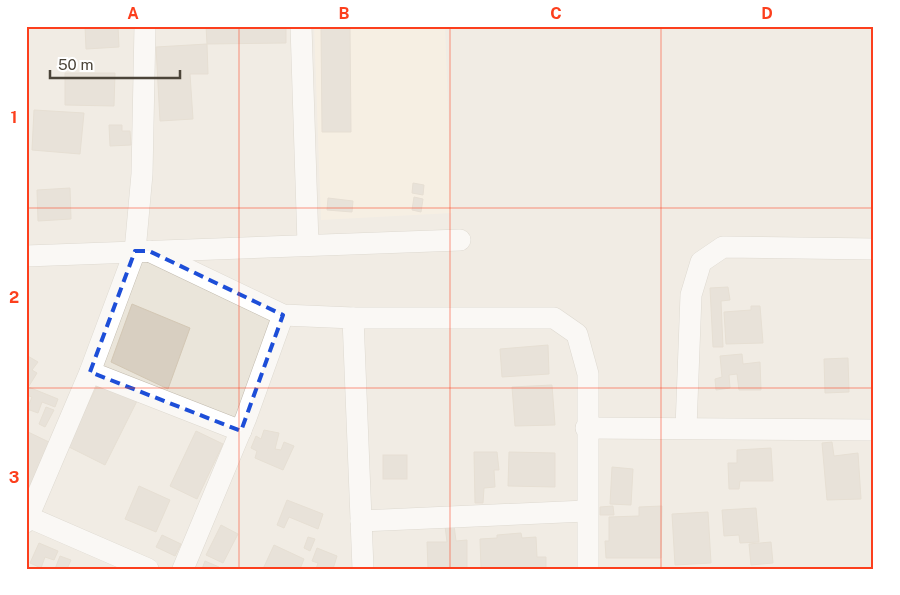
<svg xmlns="http://www.w3.org/2000/svg" width="900" height="595" font-family="'Public Sans',sans-serif">
<style>
.residential{fill:#eae5da}
.commercial{fill:#f7ead8}
.building{fill:#d8cfc1;stroke:#d3c7b4}
.lines{fill:none;stroke-linecap:round;stroke-linejoin:round}
.minor-casing{stroke:#c2bbae;stroke-width:22}
.minor{stroke:#fff;stroke-width:21}
.marked{fill:none;stroke:#1d4ed8;stroke-width:4;stroke-dasharray:10 6;stroke-linejoin:round}
.grid{fill:none;stroke:#fc3f1d;stroke-width:1;stroke-opacity:0.55}
.neatline{fill:none;stroke:#fc3f1d;stroke-width:2}
.grid-label{font-size:16px;text-anchor:middle;font-weight:bold;fill:#fc3f1d}
</style>
<rect width="100%" height="100%" fill="#f6f3ec"/>
<rect class="residential" x="26" y="26" width="848" height="543"/>
<path class="commercial" d="M314 26H445L452 213 321 220Z"/>
<g class="building">
<path d="M85 26H118L119 47 86 49Z"/>
<path d="M206 26H286V43L207 44Z"/>
<path d="M321 28H350L351 132H322Z"/>
<path d="M207 44 208 74H190L193 119 160 121 156 47Z"/>
<path d="M65 73H115L114 106 65 105Z"/>
<path d="M34 110 84 113 80 154 32 150Z"/>
<path d="M109 125H122V131H130L131 145 110 146Z"/>
<path d="M413 183 424 185 423 195 412 193Z"/>
<path d="M70 188 71 219 38 221 37 190Z"/>
<path d="M414 197 423 199 421 212 412 210Z"/>
<path d="M328 198 353 201 352 212 327 210Z"/>
<path d="M728 287 730 300 721 301 723 347H713L710 288Z"/>
<path d="M132 304 190 328 168 389 111 362Z"/>
<path d="M751 306H760L763 343 726 344 724 312 751 310Z"/>
<path d="M548 345 549 374 502 377 500 349Z"/>
<path d="M742 354 743 364 760 362 761 390H739L737 374 729 375 730 388 716 390 715 379 722 377 720 356Z"/>
<path d="M26 355 38 362 32 370 37 373 29 386 26 384Z"/>
<path d="M848 358 849 392 825 393 824 359Z"/>
<path d="M100 380 138 399 105 465 67 446Z"/>
<path d="M552 385 555 425 515 426 512 387Z"/>
<path d="M26 386 58 399 55 407 42 402 38 413 27 409 32 397 26 395Z"/>
<path d="M46 407 54 410 45 427 39 424Z"/>
<path d="M264 430 279 433 275 449 281 450 284 442 294 446 283 470 255 458 257 451 251 448 256 436 261 439Z"/>
<path d="M26 431 51 443 26 493Z"/>
<path d="M196 431 223 444 197 499 170 486Z"/>
<path d="M832 442 834 456 858 453 861 499 827 500 822 443Z"/>
<path d="M771 448 773 481H740L739 489H729L728 463H737V450Z"/>
<path d="M474 452H497L499 470H494L495 487 484 488 483 503H475Z"/>
<path d="M509 452 555 453V487L508 486Z"/>
<rect x="383" y="455" width="24" height="24"/>
<path d="M612 467 633 469 631 505 610 504Z"/>
<path d="M139 486 170 500 156 532 125 519Z"/>
<path d="M287 500 323 514 318 529 289 517 284 528 277 525Z"/>
<path d="M613 506 614 515H600V507Z"/>
<path d="M662 506 661 558H606L605 541H609V517L639 516V507Z"/>
<path d="M756 508 759 542 740 543 739 535 724 536 722 510Z"/>
<path d="M708 512 711 563 675 565 672 514Z"/>
<path d="M221 525 238 534 223 563 206 555Z"/>
<path d="M454 525 456 541 467 540V569H428L427 542H447L445 526Z"/>
<path d="M521 533 522 538 536 537 537 557H546V569H481L480 539 497 538V535Z"/>
<path d="M162 535 181 544 175 556 156 547Z"/>
<path d="M308 537 315 539 310 551 304 548Z"/>
<path d="M771 542 773 563 751 565 749 544Z"/>
<path d="M39 543 58 551 54 560 45 557 41 568 30 563Z"/>
<path d="M274 545 304 559 300 569H263Z"/>
<path d="M317 548 337 556 333 569H316L318 563 312 561Z"/>
<path d="M60 556 71 560 67 569H55Z"/>
<path d="M205 561 219 567V569H202Z"/>
</g>
<g class="lines">
<defs>
<g id="minor">
<path d="M301 26 308 244"/>
<path d="M149 251 283 315 353 318 363 569"/>
<path d="M26 256 460 240"/>
<path d="M353 318H554L577 334 588 374V569"/>
<path d="M90 372 241 431"/>
<path d="M586 428 874 430"/>
<path d="M686 428 691 295 701 262 723 247 874 249"/>
<path d="M26 516 148 569"/>
<path d="M361 521 586 511"/>
<path d="M26 522 90 372 135 251 142 174 145 26"/>
<path d="M183 569 246 418 283 315"/>
</g>
</defs>
<use href="#minor" class="minor-casing"/>
<use href="#minor" class="minor"/>
</g>
<path d="M0 0H900V595H0ZM135 251H149L283 315 241 431 90 372Z" fill="#f6f3ec" fill-opacity=".55" fill-rule="evenodd"/>
<path class="marked" d="M135 251H149L283 315 241 431 90 372Z"/>
<path class="grid" d="M239 26V569M450 26V569M661 26V569M26 208H874M26 388H874"/>
<rect width="900" height="595" fill="none" stroke="#ffffff" stroke-width="55"/>
<path d="M50 70v8h130v-8" fill="none" stroke="#4b4439" stroke-width="2.5"/>
<text x="58" y="70" font-size="15" fill="#4b4439" stroke="#ffffff" stroke-width="4" paint-order="stroke">50 m</text>
<rect x="28" y="28" width="844" height="540" class="neatline"/>
<g class="grid-label">
<text x="133" y="19">A</text>
<text x="344" y="19">B</text>
<text x="556" y="19">C</text>
<text x="767" y="19">D</text>
<text x="14" y="123">1</text>
<text x="14" y="303">2</text>
<text x="14" y="483">3</text>
</g>
</svg>
